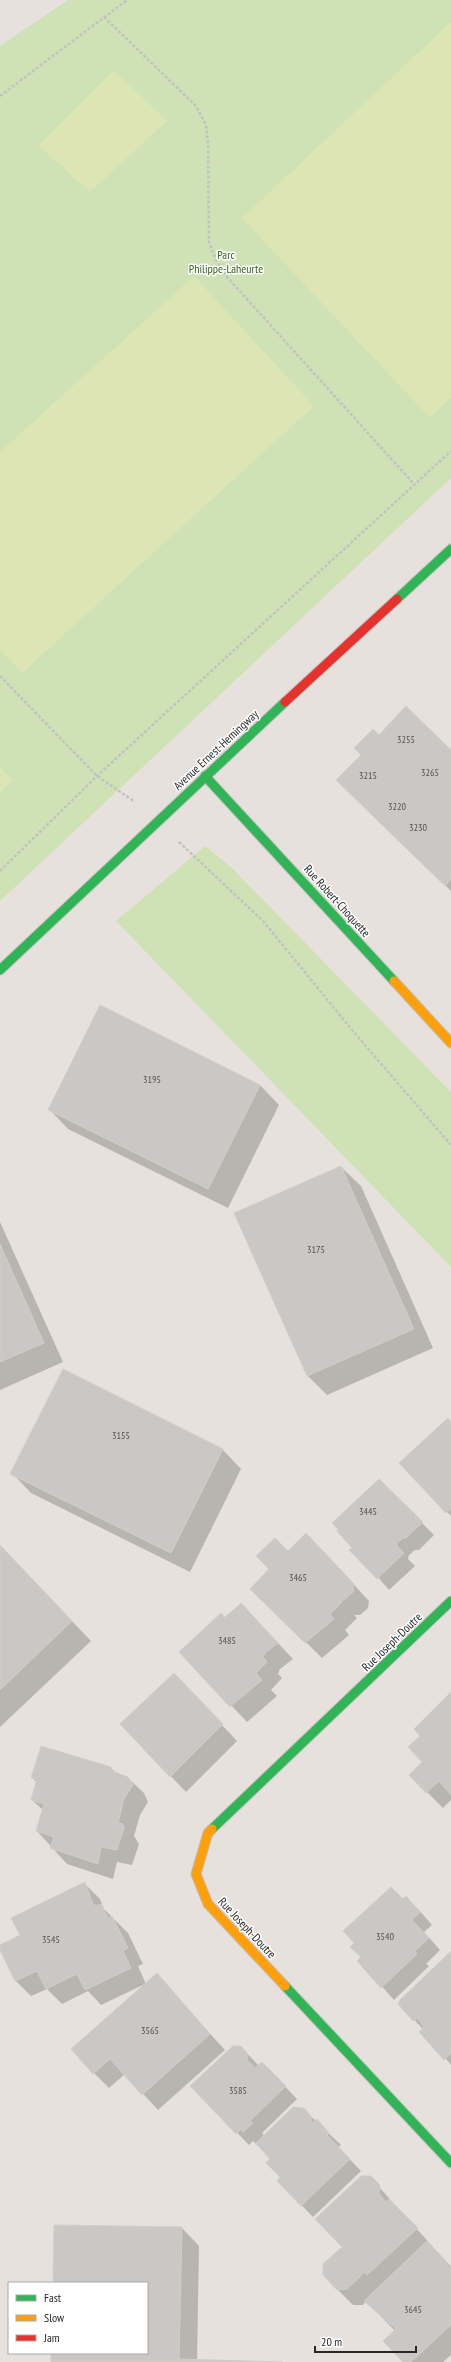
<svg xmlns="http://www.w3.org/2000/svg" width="451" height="2362" font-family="'PT Sans Narrow',sans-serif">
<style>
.green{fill:#cfe2b5}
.pitch{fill:#dce5b3}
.shadow{fill:#0003}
.building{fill:#cbc7c4;stroke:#d1cdc9}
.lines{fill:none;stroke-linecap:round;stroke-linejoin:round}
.fast-casing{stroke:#bfbfbf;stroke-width:11}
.slow-casing{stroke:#bfbfbf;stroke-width:11}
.jam-casing{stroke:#bfbfbf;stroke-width:11}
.path{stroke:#c3c2c2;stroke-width:2.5;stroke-dasharray:3 2;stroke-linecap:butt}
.fast{stroke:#30b455;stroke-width:9}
.slow{stroke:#ff9f0a;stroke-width:9}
.jam{stroke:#e5322d;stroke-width:9}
.labels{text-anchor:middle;stroke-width:3;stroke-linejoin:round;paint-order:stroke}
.number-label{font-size:10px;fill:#525251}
.park-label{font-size:12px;fill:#366319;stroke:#fff}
.street-label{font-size:12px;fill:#282828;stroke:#fff}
</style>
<rect width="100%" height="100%" fill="#e6e1dd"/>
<g class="green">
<path d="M68 0H451V478L0 901V46Z"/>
<path d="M205 846 232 868 451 1092V1267L116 921Z"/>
</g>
<g class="pitch">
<path d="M451 22V398L430 418 242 218Z"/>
<path d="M114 70 167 121 90 192 38 145Z"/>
<path d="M194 276 314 406 22 673 0 649V452Z"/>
<path d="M0 767 13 780 0 793Z"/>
</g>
<g class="shadow">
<path d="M379 736 451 751V891L355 797Z"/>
<path d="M260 1085 279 1105 228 1208 68 1129 49 1109Z"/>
<path d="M341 1167 361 1186 433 1348 327 1395 308 1376Z"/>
<path d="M0 1222 63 1362 0 1390Z"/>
<path d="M451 1423V1516L401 1463Z"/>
<path d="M222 1449 241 1469 190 1572 31 1493 12 1473Z"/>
<path d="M379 1480 434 1535 419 1550H415L409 1555 408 1559 415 1566 389 1590 353 1548Z"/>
<path d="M0 1546 91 1641 0 1727Z"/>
<path d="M322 1550 369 1601 368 1608 360 1615H354L357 1618 345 1630 349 1635 322 1658 252 1589 289 1552Z"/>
<path d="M241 1604 293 1659 280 1669 278 1674 282 1678 271 1690 277 1696 247 1722 181 1652Z"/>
<path d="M174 1674 237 1741 186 1792 121 1724Z"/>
<path d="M451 1694V1800L443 1808 410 1775 423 1762 421 1736Z"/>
<path d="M111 1768 117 1774 128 1778 144 1793 148 1802 140 1815 134 1836 139 1844 132 1865 117 1862 113 1879 67 1864 37 1831 43 1810 32 1800 37 1783 32 1777Z"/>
<path d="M84 1883 100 1899 104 1909 128 1933 143 1964 138 1966 146 1984 156 1975 225 2050 158 2110 125 2074 109 2088 94 2073 145 1984 101 2005 88 1991 62 2004 47 1989 31 1996 16 1981 0 1948V1946L21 1936Z"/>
<path d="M403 1900 418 1909 432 1925 424 1932 440 1950 426 1964 429 1966 394 2000 359 1961Z"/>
<path d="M451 1952V2065L423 2029 399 2004Z"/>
<path d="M241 2047 259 2066 274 2075 297 2099 262 2133 265 2136 303 2109 341 2145 338 2147 361 2171 313 2217 278 2181 281 2177 272 2159 253 2141 249 2145 192 2086Z"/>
<path d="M370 2177 451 2267V2355L443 2362H404L395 2331 366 2301 363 2305H353L337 2289 343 2247Z"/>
<path d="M182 2228 199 2246 197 2361 248 2362H52V2353H147V2283H54Z"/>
</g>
<g class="building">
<path d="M406 706 451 750V879L445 886 336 780 361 755 354 748 373 729 379 735Z"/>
<path d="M100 1005 260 1085 208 1189 48 1110Z"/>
<path d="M341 1166 414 1329 307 1376 234 1213Z"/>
<path d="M0 1244 44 1343 0 1362Z"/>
<path d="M63 1369 223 1449 171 1553 10 1474Z"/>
<path d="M448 1418 451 1422V1509L446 1513 399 1463Z"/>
<path d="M379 1479 423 1522 406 1538H403L397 1543V1546L404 1553 377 1579 349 1550 352 1548 337 1531 338 1529 332 1523Z"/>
<path d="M306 1533 354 1584 353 1592 344 1600H340L342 1602 330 1614 334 1619 305 1643 250 1589 269 1569 256 1556 275 1538 288 1551Z"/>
<path d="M0 1545 72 1621 0 1690Z"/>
<path d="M241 1603 278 1643 265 1653 263 1657 267 1662 256 1673 262 1680 230 1707 179 1652 221 1613 225 1618Z"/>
<path d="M174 1673 223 1724 170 1777 120 1724Z"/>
<path d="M451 1692V1795L439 1781 426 1793 409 1775 422 1762 408 1747 420 1736 414 1729Z"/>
<path d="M41 1746 111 1767 112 1771 128 1777 133 1785 124 1799 118 1823 123 1824 124 1828 117 1850 101 1847 98 1864 50 1848 54 1837 36 1831 44 1804 31 1800 37 1779 31 1778Z"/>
<path d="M85 1882 93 1904 96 1906 101 1904 108 1918 112 1916 128 1948 123 1951 131 1968 85 1990 77 1974 46 1989 37 1971 15 1981 0 1950V1945L20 1935 11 1918Z"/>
<path d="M391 1887 403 1899 406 1896 420 1912 412 1920 429 1938 415 1951 417 1954 381 1988 357 1961 361 1957 350 1947 354 1943 343 1931Z"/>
<path d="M451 1951V2053L444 2060 419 2032 424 2027 417 2018 413 2021 398 2004 400 2001H399Z"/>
<path d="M157 1973 210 2034 142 2095 110 2059 93 2074 71 2049Z"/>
<path d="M233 2046H241L247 2053V2060L255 2068 262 2062 286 2086 250 2121 253 2123 243 2132 241 2129 236 2134 190 2086Z"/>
<path d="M293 2107 304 2108 311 2116V2124L317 2119 329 2133 327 2135 350 2159 301 2206 277 2181 280 2177 266 2163 270 2159 256 2143Z"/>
<path d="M361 2176H371L380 2185 379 2194 386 2202 389 2199 418 2228 367 2275 365 2272 347 2289 337 2290 323 2275V2264L342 2247 315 2219Z"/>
<path d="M54 2225 182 2227 179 2359 283 2362H51V2353H147V2283H53Z"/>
<path d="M427 2241 451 2269V2325L411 2362H403L383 2341 396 2329 364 2301Z"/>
</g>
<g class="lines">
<defs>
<g id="fast">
<path d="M397 599 451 549"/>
<path d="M205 776 394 981"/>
<path d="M0 970 285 702"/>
<path d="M212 1829 451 1601"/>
<path d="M285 1986 451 2163"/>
</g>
<g id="slow">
<path d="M394 981 451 1043"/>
<path d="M212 1829 208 1833 196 1874 208 1904 285 1986"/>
</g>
<path id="jam" d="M285 702 397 599"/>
</defs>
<use href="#fast" class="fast-casing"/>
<use href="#slow" class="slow-casing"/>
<use href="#jam" class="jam-casing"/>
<g class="path">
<path d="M104 17 196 106 206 125 208 144 209 242 216 260 227 277 414 484"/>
<path d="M0 96 127 0"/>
<path d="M0 676 97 776 135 802"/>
<path d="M179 842 264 922 352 1030 451 1145"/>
<path d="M0 871 97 776 451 451"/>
</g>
<use href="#fast" class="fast"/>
<use href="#slow" class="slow"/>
<use href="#jam" class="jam"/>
</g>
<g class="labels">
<g class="number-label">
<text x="406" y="743">3255</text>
<text x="430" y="776">3265</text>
<text x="368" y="779">3215</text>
<text x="397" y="810">3220</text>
<text x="418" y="831">3230</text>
<text x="152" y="1083">3195</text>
<text x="316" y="1253">3175</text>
<text x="121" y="1439">3155</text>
<text x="368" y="1515">3445</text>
<text x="298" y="1581">3465</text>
<text x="227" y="1644">3485</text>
<text x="385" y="1940">3540</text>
<text x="51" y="1943">3545</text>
<text x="150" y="2034">3565</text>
<text x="238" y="2094">3585</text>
<text x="413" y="2313">3645</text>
</g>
<g class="park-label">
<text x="226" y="259">Parc<tspan x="226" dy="14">Philippe-Laheurte</tspan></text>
</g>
<g class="street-label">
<text transform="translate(216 750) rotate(-43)" y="4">Avenue Ernest-Hemingway</text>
<text transform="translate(337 901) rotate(48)" y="4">Rue Robert-Choquette</text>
<text transform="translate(392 1642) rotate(-44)" y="4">Rue Joseph-Doutre</text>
<text transform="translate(247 1928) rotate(47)" y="4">Rue Joseph-Doutre</text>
</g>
</g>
<rect x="8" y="2282" width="140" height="72" fill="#ffffff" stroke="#a9a9a9"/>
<rect x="16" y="2295" width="20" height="6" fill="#30b455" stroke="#a9a9a9"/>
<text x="44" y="2302" font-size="12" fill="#282828">Fast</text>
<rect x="16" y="2315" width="20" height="6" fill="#ff9f0a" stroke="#a9a9a9"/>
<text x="44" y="2322" font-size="12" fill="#282828">Slow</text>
<rect x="16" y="2335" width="20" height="6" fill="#e5322d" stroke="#a9a9a9"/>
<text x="44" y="2342" font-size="12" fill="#282828">Jam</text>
<path d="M315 2346v6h101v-6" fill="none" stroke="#282828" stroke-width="2"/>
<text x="321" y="2346" font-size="12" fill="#282828" stroke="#ffffff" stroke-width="3" paint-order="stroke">20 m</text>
</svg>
